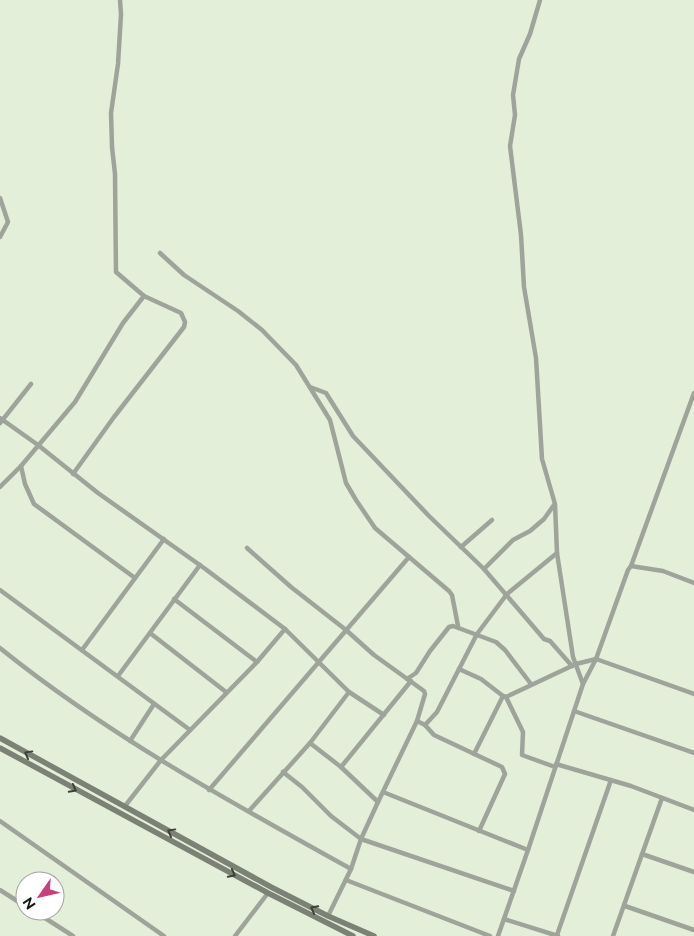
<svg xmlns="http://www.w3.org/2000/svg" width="694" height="936" font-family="Raleway,sans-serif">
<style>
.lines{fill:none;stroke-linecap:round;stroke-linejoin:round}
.minor{stroke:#9fa49b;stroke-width:4.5}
.secondary{stroke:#7b8275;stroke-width:5.5}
.oneway{stroke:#3d4238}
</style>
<rect width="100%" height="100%" fill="#e3efd9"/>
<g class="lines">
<g class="minor">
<path d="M0 198 8 222 0 237"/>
<path d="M160 253 184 275 238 311 262 330 296 365 330 420 346 483 356 500 375 528 449 591 452 595 458 626"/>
<path d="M310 387 326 393 353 436 429 516 484 569 544 639 550 641 572 666"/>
<path d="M0 418 38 445 98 493 204 568 285 629 349 692 384 715"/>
<path d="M0 423 31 384"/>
<path d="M21 466 25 484 34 504 135 578"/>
<path d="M73 474 114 417 184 327 185 322 181 313 144 296 116 272 115 174 112 147 111 113 118 64 121 14 120 0"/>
<path d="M0 487 21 466 75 402 123 323 144 296"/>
<path d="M461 547 492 520"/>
<path d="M247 548 291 587 346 630 374 655 424 691 425 694 417 721 378 802 361 839 351 869 328 916"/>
<path d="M631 566 694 393"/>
<path d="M484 569 513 540 530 531 544 519 554 505"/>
<path d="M0 590 190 730"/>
<path d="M174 599 257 662"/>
<path d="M150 633 226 692"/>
<path d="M0 648C108 735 230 802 351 869"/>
<path d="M82 650 164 539"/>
<path d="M459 669 481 679 503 696 506 697 523 732 522 755 555 767"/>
<path d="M118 676 200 565"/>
<path d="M407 679 416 673 430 651 449 627 453 626 496 642 505 650 531 684"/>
<path d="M583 684 596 659 628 570 631 566 663 571 694 583"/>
<path d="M506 697 576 664 596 659 694 694"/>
<path d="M574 711 694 753"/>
<path d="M417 721 425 725 434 735 502 767 505 774 479 831"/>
<path d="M425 725 437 712 477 634 507 594 557 553"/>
<path d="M130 741 154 704"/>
<path d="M310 743 341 767 378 802"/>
<path d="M474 754 503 696"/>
<path d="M556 764 631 786 694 810"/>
<path d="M341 767 411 681"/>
<path d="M283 772 302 787 331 816 361 839 514 891"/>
<path d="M209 790 409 557"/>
<path d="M383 792 528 850"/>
<path d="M125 806 161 760 257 662 285 629"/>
<path d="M249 811 310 743 349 692"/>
<path d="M0 821 164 936"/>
<path d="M642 854 694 872"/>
<path d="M346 880 490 936"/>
<path d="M0 890 25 906"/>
<path d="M625 906 694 930"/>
<path d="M34 911 73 936"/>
<path d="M504 919 558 936"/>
<path d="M557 935 611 780"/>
<path d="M235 936 268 893"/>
<path d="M498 936 528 850 583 684 573 657 557 553 555 504 542 459 536 358 524 287 521 235 510 146 515 115 513 95 519 59 530 34 540 0"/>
<path d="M613 936 662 798"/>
</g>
<g class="secondary">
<path d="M0 738 271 887 328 916 374 936"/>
<path d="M0 748 268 893 353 936"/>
</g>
</g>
<defs><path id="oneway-chevron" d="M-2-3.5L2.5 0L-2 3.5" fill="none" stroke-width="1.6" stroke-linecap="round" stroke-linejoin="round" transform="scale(1.25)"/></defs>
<g class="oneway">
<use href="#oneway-chevron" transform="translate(28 754) rotate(-151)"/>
<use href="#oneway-chevron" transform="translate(73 789) rotate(28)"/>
<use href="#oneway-chevron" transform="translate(171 832) rotate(-151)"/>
<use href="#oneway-chevron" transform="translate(232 874) rotate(28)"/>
<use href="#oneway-chevron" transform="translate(314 909) rotate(-152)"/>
</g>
<g transform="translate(40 896) rotate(236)"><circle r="24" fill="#ffffff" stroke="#a1a39f"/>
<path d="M0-4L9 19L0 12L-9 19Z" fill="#c73f7b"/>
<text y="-8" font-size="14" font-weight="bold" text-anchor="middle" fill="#141810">N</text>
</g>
</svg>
